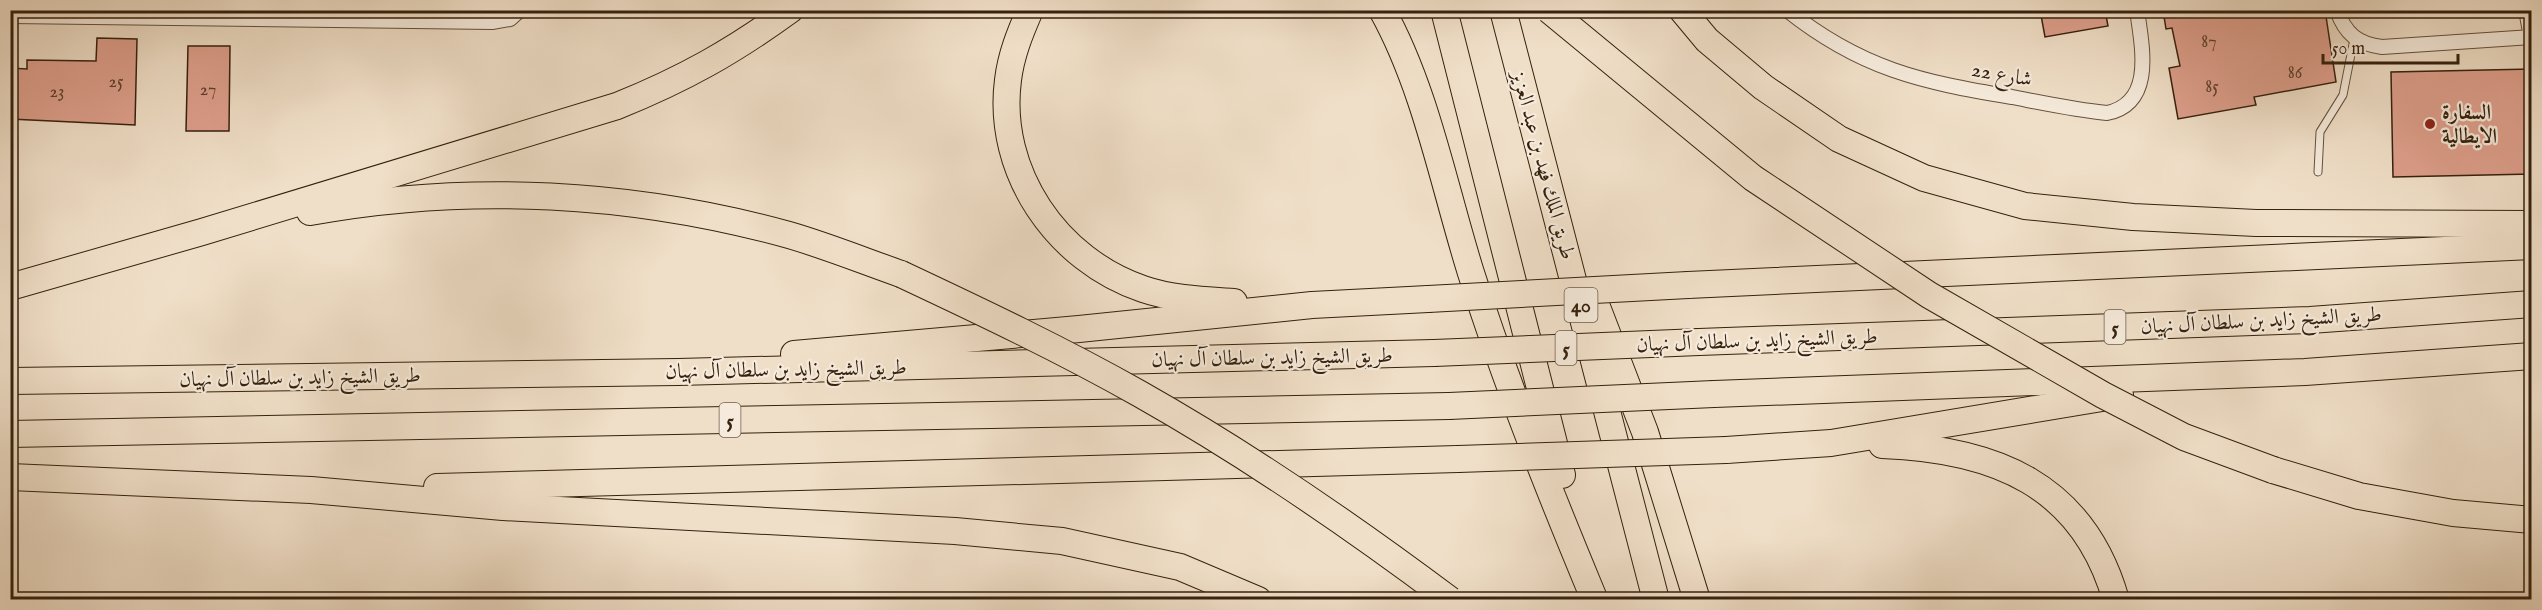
<svg xmlns="http://www.w3.org/2000/svg" width="2542" height="610" font-family="'IM FELL English',Amiri,serif">
<style>
.building{fill:#de9f8c;stroke:#35210e;stroke-width:1.5}
.lines{fill:none;stroke-linecap:round;stroke-linejoin:round}
.service-casing{stroke:#64503c;stroke-width:9}
.minor-casing{stroke:#64503c;stroke-width:16}
.motorway-casing{stroke:#35210e;stroke-width:28}
.service{stroke:#f5eadb;stroke-width:7}
.minor{stroke:#f5eadb;stroke-width:14}
.motorway{stroke:#f0dfc8;stroke-width:26}
.motorway-bridge-casing{stroke:#35210e;stroke-width:28;stroke-linecap:butt}
.motorway-bridge{stroke:#f0dfc8;stroke-width:26}
.poi-dot{fill:#8f2418;stroke:#f5eadb;stroke-width:2}
.labels{text-anchor:middle;stroke-width:4.5;stroke-linejoin:round;paint-order:stroke}
.number-label{font-size:18px;fill:#5f402e}
.shield{fill:#f5eadb;stroke:#6f5d4c;stroke-width:1.5}
.shield-label{font-size:20px;font-weight:bold;fill:#35210e}
.street-label{font-size:21px;fill:#35210e;stroke:#f5eadb}
.poi-label{font-size:21px;font-weight:bold;fill:#35210e;stroke:#f5eadb;text-anchor:start}
</style>
<rect width="100%" height="100%" fill="#f0dfc8"/>
<filter id="stains"><feTurbulence type="fractalNoise" baseFrequency=".00333" numOctaves="4"/><feColorMatrix values="0 0 0 0 .2 0 0 0 0 .09 0 0 0 0 .02 0 0 0 .5 -.17"/></filter>
<radialGradient id="worn" r=".72"><stop offset=".6" stop-color="#630" stop-opacity="0"/><stop offset="1" stop-color="#630" stop-opacity=".3"/></radialGradient>
<g class="building">
<path d="M2040 10H2105L2108 26 2045 37Z"/>
<path d="M2163 10H2325L2336 82 2254 97 2256 105 2178 119 2169 68 2180 66 2172 28 2166 29Z"/>
<path d="M97 38 137 39 135 125 10 119V68L27 69V60L96 61Z"/>
<path d="M188 46H230L229 131H186Z"/>
<path d="M2532 69V174L2393 177 2391 72Z"/>
</g>
<g class="lines">
<defs>
<path id="service" d="M2318 172 2320 132 2343 95 2354 39"/>
<g id="minor">
<path d="M1787 10C1861 69 1921 82 2012 97 2043 103 2075 110 2107 113 2155 103 2142 47 2137 10"/>
<path d="M2337 10C2345 34 2358 44 2382 47L2532 37"/>
<path d="M2526 10 2531 37"/>
<path d="M10 16 492 22 510 19 520 10"/>
</g>
<g id="motorway">
<path d="M1030 10C1020 33 1011 55 1008 80 996 172 1057 260 1143 289 1172 299 1203 300 1234 302"/>
<path d="M1382 10C1426 89 1444 187 1471 273 1506 383 1549 490 1593 596"/>
<path d="M1444 10 1562 475"/>
<path d="M1503 10 1656 600"/>
<path d="M1682 10 1707 40 1763 87 1839 139 1924 178 2025 206 2133 217 2256 223 2532 224"/>
<path d="M310 212C469 183 633 192 789 235 827 246 864 261 901 274"/>
<path d="M1688 285 2532 246"/>
<path d="M10 287 202 232 617 106C684 79 732 52 790 10"/>
<path d="M1592 294 1645 432 1697 600"/>
<path d="M1699 342 2310 320 2532 304"/>
<path d="M794 354 1079 329 1312 305 1428 299"/>
<path d="M10 381 678 372 1434 353"/>
<path d="M1714 394 2305 372 2532 356"/>
<path d="M10 434 1449 406"/>
<path d="M1882 445C1994 449 2083 484 2116 600"/>
<path d="M1726 450 1831 443 2120 395"/>
<path d="M2273 470 2359 496 2453 513 2532 520"/>
<path d="M10 477 311 490 503 507 955 531 1062 541 1180 567 1258 600"/>
<path d="M437 487 1458 459"/>
</g>
</defs>
<use href="#service" class="service-casing"/>
<use href="#minor" class="minor-casing"/>
<use href="#motorway" class="motorway-casing"/>
<use href="#service" class="service"/>
<use href="#minor" class="minor"/>
<use href="#motorway" class="motorway"/>
<defs>
<g id="motorway-bridge">
<path d="M1549 10 1753 178 1929 295 2103 395 2184 437 2273 470"/>
<path d="M901 274C982 312 1062 350 1140 394 1248 455 1350 525 1450 600"/>
<path d="M1428 299 1688 285"/>
<path d="M1434 353 1699 342"/>
<path d="M1449 406 1714 394"/>
<path d="M1458 459 1726 450"/>
</g>
</defs>
<use href="#motorway-bridge" class="motorway-bridge-casing"/>
<use href="#motorway-bridge" class="motorway-bridge"/>
</g>
<circle class="poi-dot" cx="2430" cy="124" r="6"/>
<g class="labels">
<g class="number-label">
<text x="2209" y="47">87</text>
<text x="2295" y="78">86</text>
<text x="116" y="87">25</text>
<text x="2212" y="92">85</text>
<text x="208" y="95">27</text>
<text x="57" y="97">23</text>
</g>
<g class="shield">
<rect x="1564.5" y="288" width="33" height="34" rx="4.5"/>
<rect x="2104.5" y="310" width="21" height="34" rx="4.5"/>
<rect x="1555.5" y="331" width="21" height="34" rx="4.5"/>
<rect x="719.5" y="403" width="21" height="34" rx="4.5"/>
</g>
<g class="shield-label">
<text x="1581" y="312">40</text>
<text x="2115" y="334">5</text>
<text x="1566" y="355">5</text>
<text x="730" y="427">5</text>
</g>
<g class="street-label">
<text transform="translate(2002 74) rotate(10)" y="7">شارع 22</text>
<text transform="translate(1544 165) rotate(75)" y="7">طريق الملك فهد بن عبد العزيز</text>
<text transform="translate(2261 320) rotate(-3)" y="7">طريق الشيخ زايد بن سلطان آل نهيان</text>
<text transform="translate(1757 340) rotate(-2)" y="7">طريق الشيخ زايد بن سلطان آل نهيان</text>
<text transform="translate(1272 357) rotate(-1)" y="7">طريق الشيخ زايد بن سلطان آل نهيان</text>
<text transform="translate(786 369) rotate(-1)" y="7">طريق الشيخ زايد بن سلطان آل نهيان</text>
<text transform="translate(300 377) rotate(-1)" y="7">طريق الشيخ زايد بن سلطان آل نهيان</text>
</g>
<g class="poi-label">
<text x="2442" y="119">السفارة<tspan x="2442" dy="24">الايطالية</tspan></text>
</g>
</g>
<rect width="2542" height="610" fill="none" stroke="#f0dfc8" stroke-width="36"/>
<rect x="12" y="12" width="2518" height="586" fill="none" stroke="#35210e" stroke-width="3"/>
<rect x="18" y="18" width="2506" height="574" fill="none" stroke="#35210e" stroke-width="1.5"/>
<path d="M2323 54v9h135v-9" fill="none" stroke="#35210e" stroke-width="3"/>
<text x="2332" y="54" font-size="18" fill="#35210e" stroke="#f5eadb" stroke-width="4.5" paint-order="stroke">50 m</text>
<rect width="100%" height="100%" filter="url(#stains)"/>
<rect width="100%" height="100%" fill="url(#worn)"/>
</svg>
